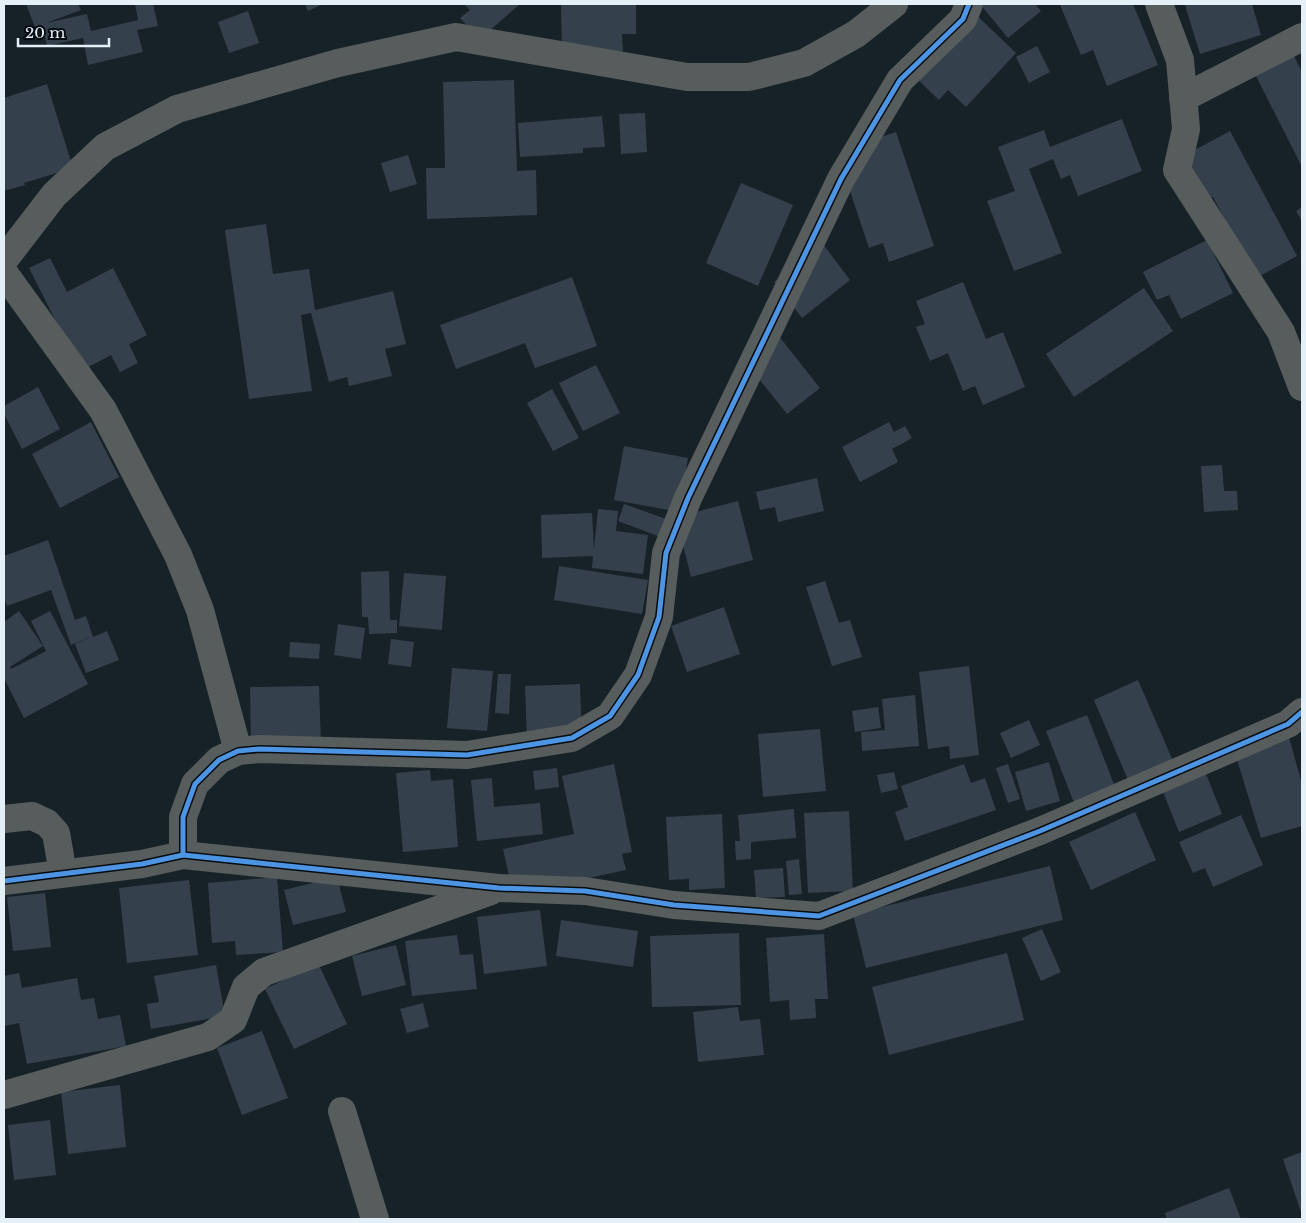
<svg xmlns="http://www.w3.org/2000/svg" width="1306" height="1223" font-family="'Libre Baskerville',serif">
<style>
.building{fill:#34404b}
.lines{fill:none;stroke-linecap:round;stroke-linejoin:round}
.minor{stroke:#575c5d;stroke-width:28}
.cycleway-casing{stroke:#050c11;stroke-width:8}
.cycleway{stroke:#4d94e3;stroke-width:5}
</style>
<rect width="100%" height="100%" fill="#162228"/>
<g class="building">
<path d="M26 4H78L81 10 46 23 87 14 91 31 138 20 135 4H153L158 26 137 30 143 52 88 65 83 38 47 46 42 25 35 27Z"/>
<path d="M305 4H323L308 11Z"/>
<path d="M464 4H520L480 39 460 18 470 10Z"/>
<path d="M561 4H636V34H622L623 51H562Z"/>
<path d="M980 4H1035L1041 11 1008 38Z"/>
<path d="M1062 4H1133L1158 65 1107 86 1093 50 1081 55 1060 5Z"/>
<path d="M1188 4H1252L1261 35 1200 54 1185 5Z"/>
<path d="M967 6 1016 53 966 107 948 90 939 100 911 73Z"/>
<path d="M248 11 259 43 229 53 218 22Z"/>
<path d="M1037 46 1050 72 1029 83 1016 57Z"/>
<path d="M1292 52 1302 72V167L1254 72Z"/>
<path d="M514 80 517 171 536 170 537 215 427 219 426 168H445L443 82Z"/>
<path d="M47 84 73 168 24 183 25 185 4 191V98Z"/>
<path d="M645 113 647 152 621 154 619 114Z"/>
<path d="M602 116 605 147 583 148V153L520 157 518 123Z"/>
<path d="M1122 119 1142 171 1078 196 1070 175 1061 179 1053 159 1029 169 1062 253 1014 271 987 201 1015 191 998 147 1044 130 1050 147Z"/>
<path d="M1230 131 1297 256 1256 278 1213 197 1203 202 1180 158Z"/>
<path d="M896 132 934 246 889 262 883 243 869 248 845 176 851 174 842 150Z"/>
<path d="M408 155 417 184 390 192 381 163Z"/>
<path d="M741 183 793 205 758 286 706 263Z"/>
<path d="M1302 207V221L1296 211Z"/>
<path d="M266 224 273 274 309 269 315 310 393 291 406 344 385 349 392 376 349 386 347 377 329 382 311 313 301 315 312 391 249 399 225 230Z"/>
<path d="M1207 240 1233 293 1181 319 1169 295 1157 300 1143 272Z"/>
<path d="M823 244 850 280 802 318 774 282Z"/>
<path d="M50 258 67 292 113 268 147 335 129 344 138 363 120 372 111 355 81 371 29 268Z"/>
<path d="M572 277 597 346 535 368 525 343 456 369 440 325Z"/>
<path d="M963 282 986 339 1003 332 1025 387 983 405 975 386 963 391 948 353 930 361 916 327 925 324 916 301Z"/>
<path d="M1144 288 1173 331 1074 397 1046 354Z"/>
<path d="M778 335 820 388 787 414 751 369Z"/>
<path d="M596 365 620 413 583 431 559 383Z"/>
<path d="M38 387 60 429 22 449 4 414V406Z"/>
<path d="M552 389 579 438 553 451 527 403Z"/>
<path d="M91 422 119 477 60 508 32 454Z"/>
<path d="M889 422 894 432 905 426 912 438 892 449 898 462 860 482 842 447Z"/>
<path d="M624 446 688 458 679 512 614 500Z"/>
<path d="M1222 465 1224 491H1237L1238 510 1204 512 1201 466Z"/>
<path d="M817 478 824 511 778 522 775 507 760 510 756 492Z"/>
<path d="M738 501 753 560 691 577 676 517Z"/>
<path d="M624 504 669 520 663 538 618 521Z"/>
<path d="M598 509 618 511 616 531 648 535 643 574 592 568 593 556 542 558 541 515 592 513 594 549Z"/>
<path d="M48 540 75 620 86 616 93 637 107 631 119 660 86 673 75 644 91 637 71 645 51 590 7 606 4 598V556Z"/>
<path d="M559 566 648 580 642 614 554 600Z"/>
<path d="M389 571 390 620H397V633L369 634 368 617H362L361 572Z"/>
<path d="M404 573 446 576 442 630 399 626Z"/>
<path d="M825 581 839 623 850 620 862 657 832 666 806 587Z"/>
<path d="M724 607 740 654 687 672 671 626Z"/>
<path d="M19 611 43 646 10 667 11 669 46 651 31 621 50 611 88 684 24 718 4 678V622Z"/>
<path d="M338 624 365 628 361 659 334 655Z"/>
<path d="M391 639 414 642 411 667 388 664Z"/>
<path d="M290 642 320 644 319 659 289 657Z"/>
<path d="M969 666 979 755 950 759 949 746 928 749 919 672Z"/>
<path d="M452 668 493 671 487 731 447 728Z"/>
<path d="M498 674H511L509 714 495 713Z"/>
<path d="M1138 680 1173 761 1128 780 1094 700Z"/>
<path d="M580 684 582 739 527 741 525 686Z"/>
<path d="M319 686 321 744 251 746 250 687Z"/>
<path d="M915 695 919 746 862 751 861 732 885 730 882 699Z"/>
<path d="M878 707 881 728 855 732 852 711Z"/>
<path d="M1087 715 1117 792 1076 808 1046 731Z"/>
<path d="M1029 720 1040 745 1011 758 1000 733Z"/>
<path d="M820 729 826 791 763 797 758 734Z"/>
<path d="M1289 737 1302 784V826L1261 838 1235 753Z"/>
<path d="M1049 762 1060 801 1026 811 1015 772Z"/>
<path d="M614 764 632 852 622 854 626 870 513 894 503 849 574 834 562 776Z"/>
<path d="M964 764 971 783 985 778 996 810 905 841 895 812 908 807 901 786Z"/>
<path d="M1008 764 1020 799 1008 803 996 768Z"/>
<path d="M557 768 559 787 535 790 533 771Z"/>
<path d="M430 770 431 781 453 779 458 847 403 852 396 773Z"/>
<path d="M894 772 898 789 881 793 877 775Z"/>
<path d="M1206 774 1222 814 1179 832 1163 792Z"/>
<path d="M492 778 494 807 540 803 543 834 477 841 471 780Z"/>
<path d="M794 809 796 838 751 842V859L736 860 735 841H740L738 815Z"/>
<path d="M849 811 853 891 808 893 804 813Z"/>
<path d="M1135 812 1156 860 1091 890 1069 842Z"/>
<path d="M722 814 725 888 689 890V879L669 880 666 817Z"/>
<path d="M1241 815 1263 865 1213 887 1205 868 1193 873 1179 842Z"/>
<path d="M799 859 802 894 789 895 786 861Z"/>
<path d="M1050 866 1063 920 866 968 853 914Z"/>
<path d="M783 868 785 897 756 898 754 870Z"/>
<path d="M277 877 283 952 236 955 235 941 212 943 208 883Z"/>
<path d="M337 877 346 912 293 925 284 890Z"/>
<path d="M189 880 198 955 127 963 119 888Z"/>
<path d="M45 893 51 947 13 951 7 897Z"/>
<path d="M540 910 547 966 484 974 477 917Z"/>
<path d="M561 920 638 931 633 967 556 956Z"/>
<path d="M1042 929 1061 972 1041 981 1022 938Z"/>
<path d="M739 933 741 1005 652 1007 650 936Z"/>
<path d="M824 934 828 999H815L816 1018 790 1020 789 1000 770 1002 766 938Z"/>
<path d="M457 935 460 955 473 954 477 989 412 996 405 941Z"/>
<path d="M396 945 406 985 362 996 352 956Z"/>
<path d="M1007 953 1024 1020 889 1055 872 987Z"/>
<path d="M318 963 347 1024 294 1049 265 989Z"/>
<path d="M216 965 225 1016 151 1029 147 1004 159 1002 154 976Z"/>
<path d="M19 973 22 988 77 978 81 1000 94 998 98 1019 120 1015 126 1046 27 1064 19 1023 4 1026V976Z"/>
<path d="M423 1003 429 1027 407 1033 400 1009Z"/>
<path d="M738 1007 740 1021 760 1019 764 1055 698 1062 693 1012Z"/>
<path d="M262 1031 288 1098 242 1115 217 1048Z"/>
<path d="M120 1085 126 1147 68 1154 61 1092Z"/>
<path d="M50 1120 56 1175 14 1180 8 1125Z"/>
<path d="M1302 1152V1215L1283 1159Z"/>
<path d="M1229 1188 1241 1219H1167L1165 1213Z"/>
</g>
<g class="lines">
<g class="minor">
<path d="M1159 4 1180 60 1186 129 1177 170 1281 332 1302 387"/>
<path d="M1183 98 1302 37"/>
<path d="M4 260 54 195 105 147 177 109 338 63 456 37 687 77H749L804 63 856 34 894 4"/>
<path d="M4 273 103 410 178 555 200 610 238 751"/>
<path d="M4 819 32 816 47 823 56 833 63 873"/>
<path d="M183 855V817L195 784 219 760 238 751 260 749 467 755 572 738 610 716 638 675 659 617 666 553 688 498 841 179 900 80 963 19 969 4"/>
<path d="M4 881 142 864 183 855 499 888 585 891 674 905 819 916 1040 831 1288 724 1302 712"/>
<path d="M4 1095 208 1037 233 1020 246 987 264 972 491 891"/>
<path d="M342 1111 375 1219"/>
</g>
<defs>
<g id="cycleway">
<path d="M183 855V817L195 784 219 760 238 751 260 749 467 755 572 738 610 716 638 675 659 617 666 553 688 498 841 179 900 80 963 19 969 4"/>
<path d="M4 881 142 864 183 855 499 888 585 891 674 905 819 916 1040 831 1288 724 1302 712"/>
</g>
</defs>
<use href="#cycleway" class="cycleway-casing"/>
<use href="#cycleway" class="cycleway"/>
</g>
<rect width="1306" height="1223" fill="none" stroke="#e3f0f7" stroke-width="10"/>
<path d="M18 38v8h91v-8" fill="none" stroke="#e3f0f7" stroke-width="2.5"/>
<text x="25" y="38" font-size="15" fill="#e3f0f7" stroke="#050c11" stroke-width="4" paint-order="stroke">20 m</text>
</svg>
